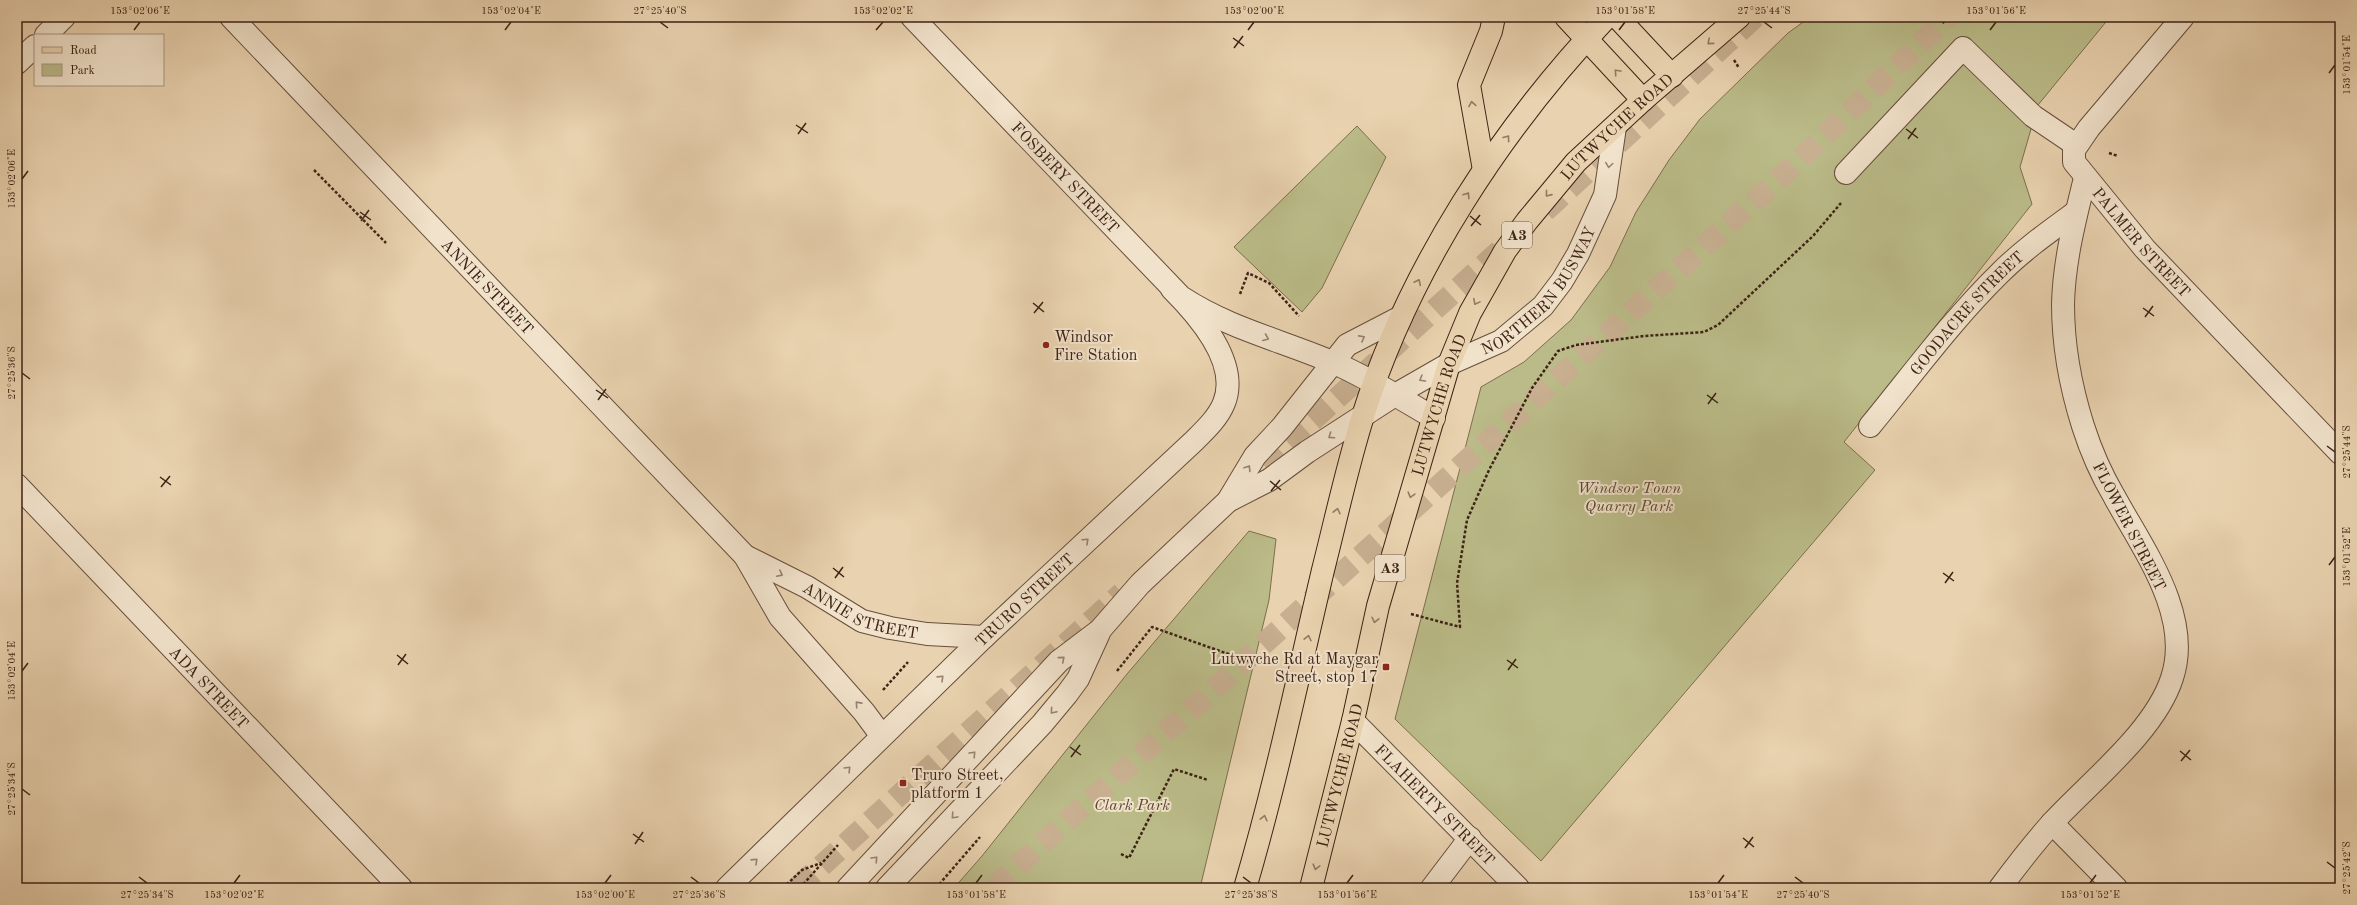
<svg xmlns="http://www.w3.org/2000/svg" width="2357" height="905" font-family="'Old Standard TT',serif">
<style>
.green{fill:#babb88;stroke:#7c6e4e}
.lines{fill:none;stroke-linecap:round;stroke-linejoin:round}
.highway-tunnel{stroke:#c7af90;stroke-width:22;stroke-dasharray:22 11;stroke-linecap:butt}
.minor-casing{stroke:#684e3c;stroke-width:24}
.major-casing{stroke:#3d2215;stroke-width:24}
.highway-casing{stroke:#3d2215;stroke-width:24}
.path{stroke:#3d2215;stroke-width:2.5;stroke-dasharray:3 2;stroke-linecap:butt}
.minor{stroke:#f1e2cb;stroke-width:22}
.major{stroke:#e9d2af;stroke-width:22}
.highway{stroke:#e9d2af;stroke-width:22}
.oneway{stroke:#937a62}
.oneway2{stroke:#978270}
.ticks{fill:none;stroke:#3d2215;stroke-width:1.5}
.poi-dot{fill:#8f2418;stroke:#f1e2cb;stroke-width:1.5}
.labels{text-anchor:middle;stroke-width:4;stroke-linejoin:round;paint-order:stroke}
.shield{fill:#f1e2cb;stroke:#735c4c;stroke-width:1}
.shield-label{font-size:15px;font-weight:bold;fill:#3d2215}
.street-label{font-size:16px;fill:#3d2215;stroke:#f1e2cb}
.poi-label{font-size:16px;fill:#3d2215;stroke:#f1e2cb;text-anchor:start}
.park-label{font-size:16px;font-style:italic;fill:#5c4832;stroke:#f1e2cb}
.neatline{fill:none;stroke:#3d2215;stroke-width:1.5}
.ticks-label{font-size:10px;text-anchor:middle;fill:#3d2215}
</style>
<rect width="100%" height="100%" fill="#e9d2af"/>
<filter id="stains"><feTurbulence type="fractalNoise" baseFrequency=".005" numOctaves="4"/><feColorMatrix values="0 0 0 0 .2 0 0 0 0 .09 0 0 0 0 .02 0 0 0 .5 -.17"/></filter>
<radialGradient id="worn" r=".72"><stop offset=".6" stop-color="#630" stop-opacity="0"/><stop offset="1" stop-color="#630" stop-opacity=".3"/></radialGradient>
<g class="green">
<path d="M1810 17H2110L2038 105 2020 167 2032 204 1844 442 1875 470 1541 861 1395 719 1481 387 1524 362 1571 320 1610 267 1636 212 1669 160 1700 119 1788 33Z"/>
<path d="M1357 126 1386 157 1322 288 1302 312 1234 247Z"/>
<path d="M1249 531 1276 539 1269 600 1200 888H954L982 856 1127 674Z"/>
</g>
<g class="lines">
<g class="highway-tunnel">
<path d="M1545 211 1755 17"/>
<path d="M1239 487 1507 244"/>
<path d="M797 888 1122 593"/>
<path d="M993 888 1792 167 1948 17"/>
</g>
<defs>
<g id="minor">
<path id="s1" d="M231 17 745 556 780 617 864 712 881 735"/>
<path id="s2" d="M912 17 1181 297C1228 328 1280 340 1332 362 1367 377 1400 398 1434 418"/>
<path id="s3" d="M2183 17 2089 128 2074 150V162L2145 249 2340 453"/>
<path d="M46 35 64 17"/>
<path d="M17 63 35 46"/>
<path d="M1846 173 1963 48 2033 116 2076 145"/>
<path id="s4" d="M1870 426C1912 375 1952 320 2000 273 2023 250 2050 231 2076 212"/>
<path id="s5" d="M17 485 401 888"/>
<path id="s6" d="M1228 501 1269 480 1307 452 1395 395 1449 364 1501 341 1543 306 1562 281 1578 254 1605 195 1615 127"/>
<path id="s7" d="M745 556 807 587 862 621 890 628 927 634 984 637"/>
<path id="s8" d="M1353 721 1518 888"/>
<path d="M2052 823 2116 888"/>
<path id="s9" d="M727 888 984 637 1194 441C1205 430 1218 418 1224 403 1240 363 1198 315 1172 289"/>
<path d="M848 888 1059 661 1100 630 1140 584 1228 501 1255 456 1282 427 1347 345 1401 317"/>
<path d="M887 888 1042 724 1067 694 1078 679 1099 633"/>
<path d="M1432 888 1470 838"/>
<path d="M2000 888C2017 865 2034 843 2053 822 2091 781 2155 731 2172 678 2193 615 2142 548 2114 496 2101 474 2091 451 2083 426 2071 388 2063 344 2063 304 2064 261 2075 219 2085 178"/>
</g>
<g id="major">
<path d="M1566 17 1643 100"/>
<path d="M1617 17 1672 76"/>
</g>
<g id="highway">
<path d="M1484 170 1469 85 1491 31 1494 17"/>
<path d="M1245 888C1276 783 1298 676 1323 570 1336 519 1347 467 1363 416 1409 269 1501 129 1607 17"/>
<path id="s10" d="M1311 888 1353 721 1378 606 1449 364 1470 313 1505 251 1527 221 1576 162 1643 100 1739 17"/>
</g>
</defs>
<use href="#minor" class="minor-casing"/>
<use href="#major" class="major-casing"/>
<use href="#highway" class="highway-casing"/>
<g class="path">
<path d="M1939 17 1945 24"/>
<path d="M1734 60 1739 68"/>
<path d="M2109 153 2118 156"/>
<path d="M314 170 386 243"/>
<path d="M1240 294 1248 273 1269 283 1299 316"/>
<path d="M1411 614 1460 627 1457 583 1467 520 1489 470 1532 388 1558 351 1576 345 1644 336 1704 332 1718 325 1813 236 1841 203"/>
<path d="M1117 671 1152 627 1248 661"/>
<path d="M883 690 908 662"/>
<path d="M1121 854 1129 858 1174 769 1208 780"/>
<path d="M783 888 802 870 821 863"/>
<path d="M800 888 838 845"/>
<path d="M936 888 980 837"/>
</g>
<use href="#minor" class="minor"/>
<use href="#major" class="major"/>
<use href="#highway" class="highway"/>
</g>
<defs><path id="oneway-chevron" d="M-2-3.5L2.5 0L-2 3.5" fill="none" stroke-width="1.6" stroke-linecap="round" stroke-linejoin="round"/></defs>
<g class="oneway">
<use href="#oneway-chevron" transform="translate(1710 42) rotate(139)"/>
<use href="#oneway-chevron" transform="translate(1617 72) rotate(-133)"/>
<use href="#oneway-chevron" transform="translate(1472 104) rotate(-100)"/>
<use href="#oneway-chevron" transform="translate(1507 138) rotate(-54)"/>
<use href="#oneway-chevron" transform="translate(1548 194) rotate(129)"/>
<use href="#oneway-chevron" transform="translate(1467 195) rotate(-57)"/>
<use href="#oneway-chevron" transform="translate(1418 282) rotate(-64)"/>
<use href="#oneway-chevron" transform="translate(1476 302) rotate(118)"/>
<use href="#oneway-chevron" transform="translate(1411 495) rotate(106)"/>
<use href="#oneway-chevron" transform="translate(1337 511) rotate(-77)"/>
<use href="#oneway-chevron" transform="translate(1375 620) rotate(103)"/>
<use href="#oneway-chevron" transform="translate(1308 638) rotate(-77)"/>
<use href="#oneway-chevron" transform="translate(1264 818) rotate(-76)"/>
<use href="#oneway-chevron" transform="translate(1316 867) rotate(105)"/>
</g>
<g class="oneway2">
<use href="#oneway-chevron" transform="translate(1609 165) rotate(98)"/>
<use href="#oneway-chevron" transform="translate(1266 338) rotate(22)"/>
<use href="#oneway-chevron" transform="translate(1362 338) rotate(-28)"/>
<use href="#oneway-chevron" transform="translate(1422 379) rotate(150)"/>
<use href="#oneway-chevron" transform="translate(1331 436) rotate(146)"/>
<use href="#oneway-chevron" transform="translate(1248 468) rotate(-58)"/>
<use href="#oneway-chevron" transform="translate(1086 541) rotate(-43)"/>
<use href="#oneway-chevron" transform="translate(780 574) rotate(27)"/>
<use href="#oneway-chevron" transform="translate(1062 659) rotate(-40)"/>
<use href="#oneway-chevron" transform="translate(941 678) rotate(-44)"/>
<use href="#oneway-chevron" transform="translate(858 704) rotate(-132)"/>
<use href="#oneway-chevron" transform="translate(1053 711) rotate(130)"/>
<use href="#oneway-chevron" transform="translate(973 754) rotate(-47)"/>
<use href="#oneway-chevron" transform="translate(848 769) rotate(-45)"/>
<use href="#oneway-chevron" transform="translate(954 816) rotate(133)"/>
<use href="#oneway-chevron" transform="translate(875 859) rotate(-47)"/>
<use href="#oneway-chevron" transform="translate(755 861) rotate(-44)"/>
</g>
<path class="ticks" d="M660 22 668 28M1764 22 1772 28M134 30 140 22M505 30 511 22M876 30 883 22M1248 30 1254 22M1619 30 1625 22M1990 30 1996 22M1233 38 1244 46M1234 48 1243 36M2329 73 2335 65M796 125 808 133M1906 129 1918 138M798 134 806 123M1908 139 1916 128M22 179 28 171M360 212 371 220M1470 216 1481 225M361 221 369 210M1471 226 1480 215M1033 303 1044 312M2143 308 2154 316M1034 313 1043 302M2145 317 2153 306M22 373 30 379M596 390 608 398M1707 395 1718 403M598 400 606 389M1708 404 1716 393M2327 446 2335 452M160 477 171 485M1270 481 1281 490M161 487 170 476M1271 491 1280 480M2329 565 2335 557M833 568 844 577M1943 573 1954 581M835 578 843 567M1945 583 1953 572M397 655 408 664M1507 660 1518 668M398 665 406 654M1508 670 1516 659M22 671 28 663M1070 747 1081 755M2180 751 2191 760M1071 757 1080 745M2181 761 2190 750M22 789 30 795M633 834 644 842M1743 838 1754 847M635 844 643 832M1745 848 1753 837M2327 862 2335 868M139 877 147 883M691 877 699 883M1243 877 1251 883M1795 877 1803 883M234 883 240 875M605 883 611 875M976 883 982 875M1347 883 1353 875M1718 883 1724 875M2090 883 2096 875"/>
<g class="poi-dot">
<circle cx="1046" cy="345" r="4"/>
<rect x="1382" y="663" width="8" height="8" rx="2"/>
<rect x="899" y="779" width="8" height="8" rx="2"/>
</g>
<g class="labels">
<g class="shield">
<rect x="1502" y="222" width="30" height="26" rx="3"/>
<rect x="1375" y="555" width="30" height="26" rx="3"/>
</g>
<g class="shield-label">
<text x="1517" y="240">A3</text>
<text x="1390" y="573">A3</text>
</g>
<g class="street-label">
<text dy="6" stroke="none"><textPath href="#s10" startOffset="836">LUTWYCHE ROAD</textPath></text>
<text dy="6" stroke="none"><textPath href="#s2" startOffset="222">FOSBERY STREET</textPath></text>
<text dy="6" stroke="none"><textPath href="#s3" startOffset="289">PALMER STREET</textPath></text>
<text dy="6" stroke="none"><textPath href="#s6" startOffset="380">NORTHERN BUSWAY</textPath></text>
<text dy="6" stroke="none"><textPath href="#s1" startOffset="372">ANNIE STREET</textPath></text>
<text dy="6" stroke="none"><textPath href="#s4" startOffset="149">GOODACRE STREET</textPath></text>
<text dy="6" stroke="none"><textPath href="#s10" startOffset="500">LUTWYCHE ROAD</textPath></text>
<text transform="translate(2130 526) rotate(63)" y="6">FLOWER STREET</text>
<text dy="6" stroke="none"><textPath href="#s9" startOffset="414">TRURO STREET</textPath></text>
<text dy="6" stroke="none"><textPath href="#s7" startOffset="129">ANNIE STREET</textPath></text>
<text dy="6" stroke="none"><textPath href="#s5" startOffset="279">ADA STREET</textPath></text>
<text dy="6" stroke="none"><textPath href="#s10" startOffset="116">LUTWYCHE ROAD</textPath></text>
<text dy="6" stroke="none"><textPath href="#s8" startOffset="117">FLAHERTY STREET</textPath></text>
</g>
<g class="poi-label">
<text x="1054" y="342">Windsor<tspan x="1054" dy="18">Fire Station</tspan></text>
<text x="1378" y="664" text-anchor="end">Lutwyche Rd at Maygar<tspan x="1378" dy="18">Street, stop 17</tspan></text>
<text x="911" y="780">Truro Street,<tspan x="911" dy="18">platform 1</tspan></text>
</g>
<g class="park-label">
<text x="1629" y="493">Windsor Town<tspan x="1629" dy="18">Quarry Park</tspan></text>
<text x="1132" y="810">Clark Park</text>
</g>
</g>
<rect width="2357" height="905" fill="none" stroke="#e9d2af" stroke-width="44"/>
<rect x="34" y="34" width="130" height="52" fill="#f1e2cb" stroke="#a99582"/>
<rect x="42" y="47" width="20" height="6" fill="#e9d2af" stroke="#a99582"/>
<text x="70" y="54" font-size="12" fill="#3d2215">Road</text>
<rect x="42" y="64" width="20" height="12" fill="#babb88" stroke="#a99582"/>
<text x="70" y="74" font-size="12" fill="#3d2215">Park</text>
<rect x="22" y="22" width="2313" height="861" class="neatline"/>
<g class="ticks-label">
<text x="140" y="14">153°02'06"E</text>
<text x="511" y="14">153°02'04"E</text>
<text x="660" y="14">27°25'40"S</text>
<text x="883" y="14">153°02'02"E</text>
<text x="1254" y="14">153°02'00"E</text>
<text x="1625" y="14">153°01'58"E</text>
<text x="1764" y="14">27°25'44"S</text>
<text x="1996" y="14">153°01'56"E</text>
<text transform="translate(2346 65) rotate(-90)" y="4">153°01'54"E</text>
<text transform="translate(11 179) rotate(-90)" y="4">153°02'06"E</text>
<text transform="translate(11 373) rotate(-90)" y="4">27°25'36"S</text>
<text transform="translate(2346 452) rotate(-90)" y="4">27°25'44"S</text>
<text transform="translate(2346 557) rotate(-90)" y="4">153°01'52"E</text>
<text transform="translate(11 671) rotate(-90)" y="4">153°02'04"E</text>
<text transform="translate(11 789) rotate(-90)" y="4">27°25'34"S</text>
<text transform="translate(2346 868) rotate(-90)" y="4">27°25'42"S</text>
<text x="147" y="898">27°25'34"S</text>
<text x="234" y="898">153°02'02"E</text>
<text x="605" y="898">153°02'00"E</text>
<text x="699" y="898">27°25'36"S</text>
<text x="976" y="898">153°01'58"E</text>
<text x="1251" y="898">27°25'38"S</text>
<text x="1347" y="898">153°01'56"E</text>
<text x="1718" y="898">153°01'54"E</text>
<text x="1803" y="898">27°25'40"S</text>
<text x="2090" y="898">153°01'52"E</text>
</g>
<rect width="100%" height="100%" filter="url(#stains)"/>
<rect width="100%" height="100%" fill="url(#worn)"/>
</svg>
